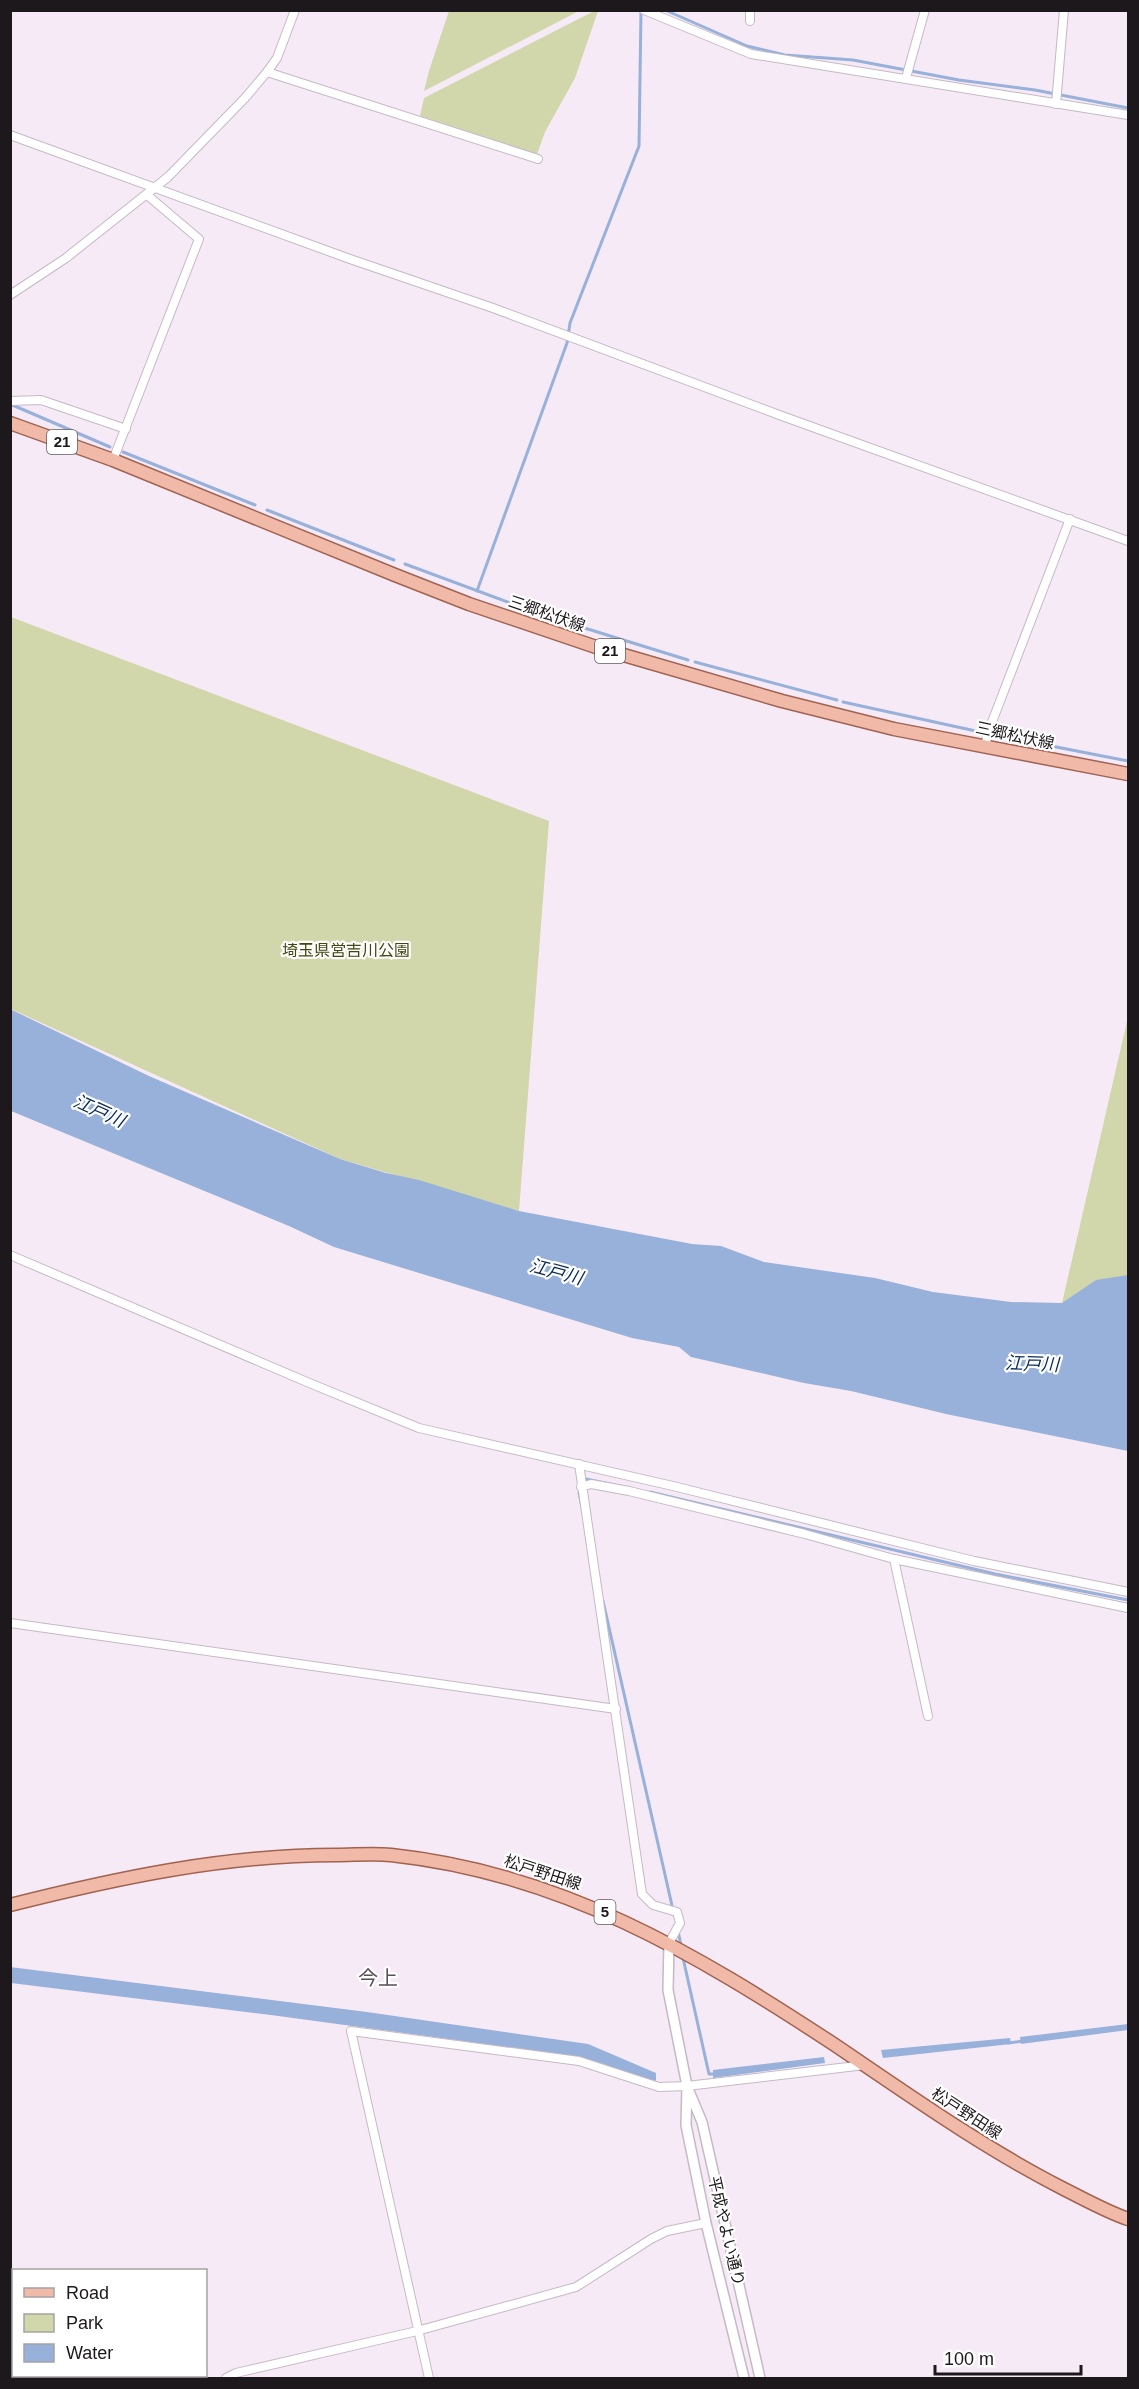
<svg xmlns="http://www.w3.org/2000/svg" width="1139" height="2389" font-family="Helvetica,'Noto Sans JP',sans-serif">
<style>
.green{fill:#d1d7aa}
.water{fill:#97b1da}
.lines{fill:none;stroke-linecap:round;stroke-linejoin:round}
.stream{stroke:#97b1da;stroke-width:3}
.minor-casing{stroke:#c5b9c5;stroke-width:10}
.tertiary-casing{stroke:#c5b9c5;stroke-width:12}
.primary-casing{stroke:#a06351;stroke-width:15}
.minor{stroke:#fff;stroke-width:8}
.tertiary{stroke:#fff;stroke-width:9}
.primary{stroke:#f1baa8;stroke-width:12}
.labels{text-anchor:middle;stroke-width:4.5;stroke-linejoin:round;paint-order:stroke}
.shield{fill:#fff;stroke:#615d60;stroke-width:1.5}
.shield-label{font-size:15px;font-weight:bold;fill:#1d181c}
.street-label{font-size:16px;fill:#1d181c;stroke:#fff}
.park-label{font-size:16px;fill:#434810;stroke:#fff}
.water-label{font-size:18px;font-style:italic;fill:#092a5b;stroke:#fff}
.quarter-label{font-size:20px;fill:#594e59;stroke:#fff}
</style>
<rect width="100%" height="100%" fill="#f7eaf7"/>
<g class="green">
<path d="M596 10 598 11 575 78 545 132 537 154 420 116 424 98Z"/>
<path d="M449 11V10L579 11 424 91 429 71Z"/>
<path d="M11 617 549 821 519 1211 340 1159 11 1009Z"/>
<path d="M1128 1017V1279L1062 1303Z"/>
</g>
<g class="water">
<path d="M10 1009 149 1076 340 1159 386 1173 419 1180 519 1211 692 1244 721 1246 764 1262 875 1278 933 1292 1011 1302 1062 1303 1096 1280 1128 1275V1451L946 1414 851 1391 804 1383 691 1357 679 1347 632 1338 334 1247 289 1226 11 1111Z"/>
<path d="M10 1967 367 2012 588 2044 656 2073V2081L633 2076 581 2057 271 2015 11 1983Z"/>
<path d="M1128 2024V2030L1021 2044 1020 2037Z"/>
<path d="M1010 2038 1011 2044 883 2058 881 2050Z"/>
<path d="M824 2057 825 2063 713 2078V2070Z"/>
</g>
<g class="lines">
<g class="stream">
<path d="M665 10 747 46 785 55 853 60 959 80 1035 90 1128 108"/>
<path d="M10 404 110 447"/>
<path d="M123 452 255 505"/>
<path d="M267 510 394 560"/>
<path d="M405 564 540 614"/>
<path d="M477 591 567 343 570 323 639 146 641 10"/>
<path d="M549 617 688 660"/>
<path d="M695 662 837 700"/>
<path d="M843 702 985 733"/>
<path d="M995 735 1128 761"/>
<path d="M585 1481 586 1479 629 1488"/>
<path d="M580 1490 579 1493 582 1507"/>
<path d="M650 1492 995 1574 1128 1600"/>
<path d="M603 1601 673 1910"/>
<path d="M678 1931 681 1945"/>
<path d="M683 1958 709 2074H715"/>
<path d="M1008 2043 1023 2041"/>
</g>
<defs>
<g id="minor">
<path d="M644 10 751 54 1128 115"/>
<path d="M750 21V10"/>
<path d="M267 72 538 159"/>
<path d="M906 78 925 10"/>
<path d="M1056 104 1064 10"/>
<path d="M10 135 350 259 493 308 782 416 1128 541"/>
<path d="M10 295 66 258 168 177 245 98 267 72 277 58 295 10"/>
<path d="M10 401 41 400 126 429"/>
<path d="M113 460 199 239 147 195"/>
<path d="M986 745 987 735 1070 519"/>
<path d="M10 1255 307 1382 419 1428 673 1486 974 1561 1128 1592"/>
<path d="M579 1464 642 1894 653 1905 677 1912 680 1923 669 1943"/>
<path d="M581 1487 591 1484 629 1491 805 1534 894 1559 1128 1608"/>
<path d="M894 1559 928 1716"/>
<path d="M10 1623 616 1709"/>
<path d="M226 2378 236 2373 417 2331 576 2287 651 2239 667 2231 706 2223"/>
<path d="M429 2378 351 2031 579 2061 659 2087 687 2086 865 2065"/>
</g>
<g id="tertiary">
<path d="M669 1943 668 1990 687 2086 686 2125 706 2223 744 2378"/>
<path d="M689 2091 702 2122 760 2378"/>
</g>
<g id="primary">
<path d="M10 423 113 460 395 575 469 604 596 647 782 701 894 729 1128 774"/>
<path d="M10 1905C117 1878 225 1855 336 1855 354 1855 373 1853 391 1855 561 1873 695 1953 835 2045 909 2095 982 2147 1062 2188 1084 2199 1105 2211 1128 2219"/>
</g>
</defs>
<use href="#minor" class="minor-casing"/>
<use href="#tertiary" class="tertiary-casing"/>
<use href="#primary" class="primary-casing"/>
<use href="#minor" class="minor"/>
<use href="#tertiary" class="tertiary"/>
<use href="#primary" class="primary"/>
</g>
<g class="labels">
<g class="shield">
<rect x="47" y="430" width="30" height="24" rx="4.5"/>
<rect x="595" y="639" width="30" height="24" rx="4.5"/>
<rect x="594.5" y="1900" width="21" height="24" rx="4.5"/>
</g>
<g class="shield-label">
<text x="62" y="447">21</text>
<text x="610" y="656">21</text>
<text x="605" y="1917">5</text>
</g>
<g class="street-label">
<text transform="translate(547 613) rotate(19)" y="6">三郷松伏線</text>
<text transform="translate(1015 735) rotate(12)" y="6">三郷松伏線</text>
<text transform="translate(543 1872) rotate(18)" y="6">松戸野田線</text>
<text transform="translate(967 2113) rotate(33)" y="6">松戸野田線</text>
<text transform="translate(727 2231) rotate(77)" y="6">平成やよい通り</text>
</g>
<g class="park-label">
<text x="346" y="956">埼玉県営吉川公園</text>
</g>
<g class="water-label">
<text transform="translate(99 1111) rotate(24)" y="6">江戸川</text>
<text transform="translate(556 1272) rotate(15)" y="6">江戸川</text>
<text transform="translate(1032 1364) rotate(2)" y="6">江戸川</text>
</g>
<g class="quarter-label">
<text x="378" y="1985">今上</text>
</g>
</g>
<rect width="1139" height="2389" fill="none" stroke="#1d181c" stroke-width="24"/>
<rect x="12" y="2269" width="195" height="108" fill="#ffffff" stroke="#a5a3a4" stroke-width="1.5"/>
<rect x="24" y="2288" width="30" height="9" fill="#f1baa8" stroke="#a5a3a4" stroke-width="1.5"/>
<text x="66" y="2299" font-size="18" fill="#1d181c">Road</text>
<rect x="24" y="2314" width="30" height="18" fill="#d1d7aa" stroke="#a5a3a4" stroke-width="1.5"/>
<text x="66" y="2329" font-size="18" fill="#1d181c">Park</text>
<rect x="24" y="2344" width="30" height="18" fill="#97b1da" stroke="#a5a3a4" stroke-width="1.5"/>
<text x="66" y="2359" font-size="18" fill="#1d181c">Water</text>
<path d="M935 2365v9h146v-9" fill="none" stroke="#1d181c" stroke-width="3"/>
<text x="944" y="2365" font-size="18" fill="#1d181c" stroke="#ffffff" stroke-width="4.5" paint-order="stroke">100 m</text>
</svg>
